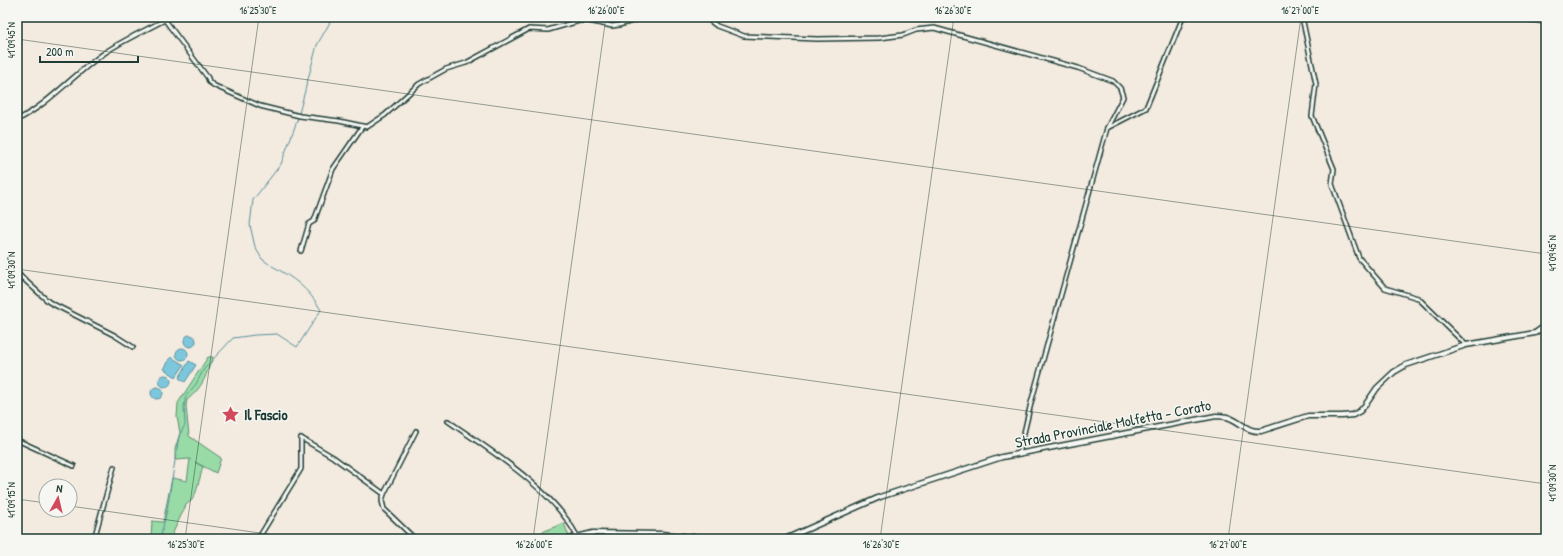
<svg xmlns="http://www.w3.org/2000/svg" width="1563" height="556" font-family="'Patrick Hand',sans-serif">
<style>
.green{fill:#98dba6;stroke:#5c8c6d}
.water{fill:#7dc7dd;stroke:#579099}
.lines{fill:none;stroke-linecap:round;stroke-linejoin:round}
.stream{stroke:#579099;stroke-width:1}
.minor-casing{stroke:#1f3d34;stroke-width:6}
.tertiary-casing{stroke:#1f3d34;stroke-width:7}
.minor{stroke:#f6f6f2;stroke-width:3}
.tertiary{stroke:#f6f6f2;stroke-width:4}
.ticks{fill:none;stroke:#1f3d34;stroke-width:1;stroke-opacity:0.45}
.labels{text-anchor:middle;stroke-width:3;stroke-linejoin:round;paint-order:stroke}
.poi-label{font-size:15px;font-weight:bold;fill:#1f3d34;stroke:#f6f6f2;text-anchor:start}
.street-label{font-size:15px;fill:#1f3d34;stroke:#f6f6f2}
.neatline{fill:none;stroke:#1f3d34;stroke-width:1.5}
.ticks-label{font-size:10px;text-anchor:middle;fill:#1f3d34}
</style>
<rect width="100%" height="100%" fill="#f3eae0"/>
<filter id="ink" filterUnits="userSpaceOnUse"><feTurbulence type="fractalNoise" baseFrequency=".025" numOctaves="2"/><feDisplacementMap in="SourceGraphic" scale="8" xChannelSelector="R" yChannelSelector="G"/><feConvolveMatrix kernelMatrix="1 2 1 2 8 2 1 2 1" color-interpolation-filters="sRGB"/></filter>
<g filter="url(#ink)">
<g class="green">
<path d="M208 357H213C205 377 204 386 187 400L186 406 189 436 221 458 216 473 195 462 203 467 196 492 192 500 186 505 170 539H151L152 521 163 522 172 478 187 481 190 459 175 460V449L180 433 177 417 178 403Z"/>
<path d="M564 523 569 537 564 539H543L540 533Z"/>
</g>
<g class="water">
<circle cx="190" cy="341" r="6"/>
<circle cx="182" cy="354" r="6"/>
<path d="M171 357 184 365 176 377 164 369Z"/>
<path d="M189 361 196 365 185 382 179 378Z"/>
<circle cx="165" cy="381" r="6"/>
<circle cx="157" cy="393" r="6"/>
</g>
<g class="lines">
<g class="stream">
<path d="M269 264 262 259 255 247 250 225 253 200 281 164 297 121 317 45 333 17"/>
<path d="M160 539 167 510 179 436 185 425 184 406 186 396 196 384 204 369 233 338 255 335 277 334 297 347 321 310C308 288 294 278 272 266"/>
</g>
<defs>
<g id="minor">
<path d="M705 17 717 26 744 36 817 39 879 38 903 35 916 30 934 28 1078 68 1113 81 1120 88 1123 97 1107 128 1031 403 1019 454"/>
<path d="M1302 17 1316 84 1312 116 1334 169 1332 184 1359 258 1385 288 1418 298 1466 345"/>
<path d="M165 20 208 78 209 82 215 86 260 106 300 116 339 121 367 127 385 115 419 84 446 69 466 63 529 29 548 30 579 21H589L612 26 619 25 646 17"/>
<path d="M17 120C49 104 73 75 103 54 124 39 147 30 170 17"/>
<path d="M1107 128 1146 108 1183 17"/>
<path d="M301 251 309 224 314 221 333 169 362 127"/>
<path d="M17 273 49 302 114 335 133 347"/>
<path d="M448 421C492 452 552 488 577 536"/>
<path d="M301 438 333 457 384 494 382 501 384 509 415 539"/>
<path d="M17 440 74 466"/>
<path d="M384 494 416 431"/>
<path d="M94 539 114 467"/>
<path d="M258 539 301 469V438"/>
</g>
<g id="tertiary">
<path d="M569 539 593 533 661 534 711 539"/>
<path d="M785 539 880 497 1002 457 1216 416C1222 416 1227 416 1232 419 1243 424 1248 432 1261 431L1308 416H1342L1353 415 1360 411 1366 404 1377 388 1394 372 1406 365 1466 345 1535 333 1546 325"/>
</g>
</defs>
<use href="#minor" class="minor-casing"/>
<use href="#tertiary" class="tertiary-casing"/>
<use href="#minor" class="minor"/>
<use href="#tertiary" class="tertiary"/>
</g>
</g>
<path class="ticks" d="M1494 17 1546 24M17 39 1546 254M17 269 1546 484M17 499 46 503M70 506 302 539M185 539 259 17M533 539 606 17M880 539 954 17M1228 539 1301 17"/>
<defs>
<symbol id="sight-bare" viewBox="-9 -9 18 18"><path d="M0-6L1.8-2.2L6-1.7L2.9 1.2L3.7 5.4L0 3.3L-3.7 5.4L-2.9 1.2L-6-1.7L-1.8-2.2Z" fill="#d1495b" stroke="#f6f6f2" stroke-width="2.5" paint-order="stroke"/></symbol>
</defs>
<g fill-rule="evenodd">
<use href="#sight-bare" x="218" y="402" width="25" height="25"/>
</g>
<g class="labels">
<g class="poi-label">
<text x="244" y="420">Il Fascio</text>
</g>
<g class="street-label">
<text transform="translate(1113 424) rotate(-11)" y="5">Strada Provinciale Molfetta - Corato</text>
</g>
</g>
<rect width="1563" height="556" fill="none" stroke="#f6f6f2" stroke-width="44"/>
<g transform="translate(58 498) rotate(8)"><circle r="19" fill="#f6f6f2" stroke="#a0aca6"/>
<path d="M0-3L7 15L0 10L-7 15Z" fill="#d1495b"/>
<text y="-6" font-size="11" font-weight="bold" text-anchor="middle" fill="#1f3d34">N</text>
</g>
<path d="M40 56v6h98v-6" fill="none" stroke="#1f3d34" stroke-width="2"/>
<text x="46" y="56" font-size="12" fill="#1f3d34" stroke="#f6f6f2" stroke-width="3" paint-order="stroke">200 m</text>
<rect x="22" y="22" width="1519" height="512" class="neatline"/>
<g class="ticks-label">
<text x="258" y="14">16°25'30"E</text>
<text x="606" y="14">16°26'00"E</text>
<text x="953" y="14">16°26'30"E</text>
<text x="1300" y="14">16°27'00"E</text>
<text transform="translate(11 40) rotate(-90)" y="4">41°09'45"N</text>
<text transform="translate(1552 253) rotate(-90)" y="4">41°09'45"N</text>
<text transform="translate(11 270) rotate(-90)" y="4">41°09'30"N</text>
<text transform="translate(1552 483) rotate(-90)" y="4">41°09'30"N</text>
<text transform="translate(11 500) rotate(-90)" y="4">41°09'15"N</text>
<text x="186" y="548">16°25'30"E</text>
<text x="534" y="548">16°26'00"E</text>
<text x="881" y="548">16°26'30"E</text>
<text x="1228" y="548">16°27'00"E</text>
</g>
</svg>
